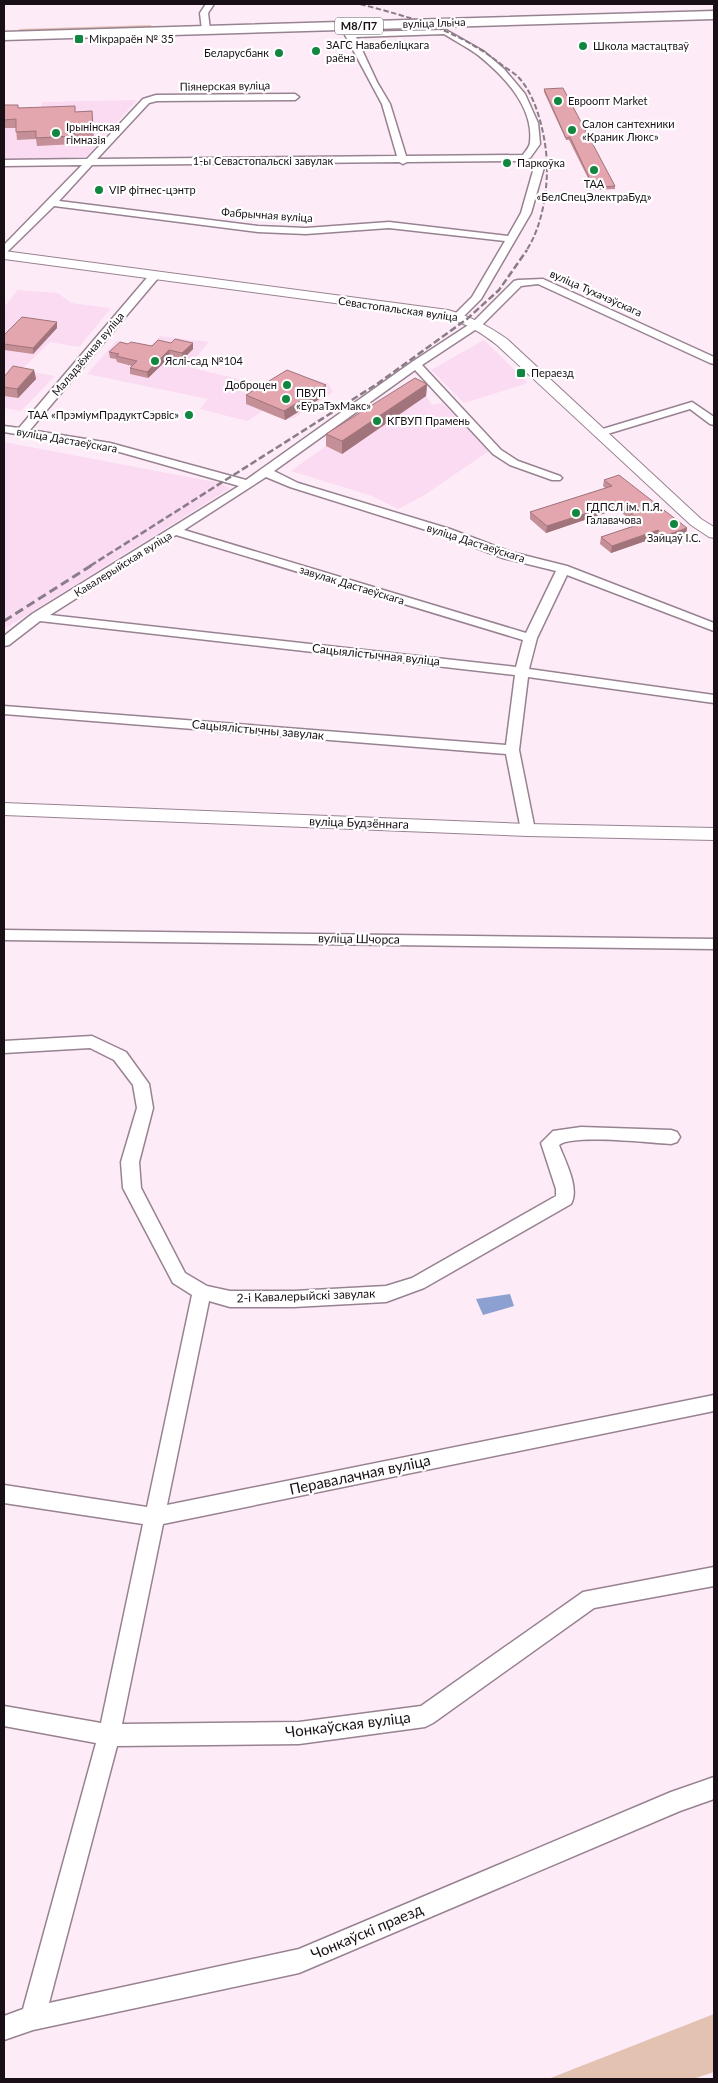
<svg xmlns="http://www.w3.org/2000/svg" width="718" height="2083" font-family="Lato,sans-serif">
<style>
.built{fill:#fadbf1}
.green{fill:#e4c2b2}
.water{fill:#8ca1d1}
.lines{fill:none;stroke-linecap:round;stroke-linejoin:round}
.minor-casing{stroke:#988292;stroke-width:3}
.tertiary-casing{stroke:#988292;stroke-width:2}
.primary-casing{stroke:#988292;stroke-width:3}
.minor{fill:#fff;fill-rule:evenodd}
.tertiary{fill:#fff;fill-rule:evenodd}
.primary{fill:#fff;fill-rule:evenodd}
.rail-far2{stroke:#897c86;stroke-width:2;stroke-dasharray:5.5 2.5;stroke-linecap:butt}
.rail-far1{stroke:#897c86;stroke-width:2.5;stroke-dasharray:7 3;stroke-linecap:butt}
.rail{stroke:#897c86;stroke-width:3;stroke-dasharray:9 4.5;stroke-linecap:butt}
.wall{fill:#c48f96}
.shaded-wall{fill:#a0747a}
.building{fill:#e4a6ae;stroke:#a0747a}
.poi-dot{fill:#11863f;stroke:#fff;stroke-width:2}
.labels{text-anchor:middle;stroke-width:4.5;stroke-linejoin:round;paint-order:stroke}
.far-street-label{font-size:11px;fill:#181016;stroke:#fff}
.shield{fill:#fff;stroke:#5d585c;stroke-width:1}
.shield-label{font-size:11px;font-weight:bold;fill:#181016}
.far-poi-label{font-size:11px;fill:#181016;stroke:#fff;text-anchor:start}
.street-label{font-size:12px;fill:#181016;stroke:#fff}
.near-street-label{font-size:15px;fill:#181016;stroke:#fff}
</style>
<rect width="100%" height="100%" fill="#feebf8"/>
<g class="built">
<path d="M137 100 85 158 4 159V108L41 107 42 102Z"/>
<path d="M18 290 58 293 71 303 111 308 79 347 50 342 21 370 55 376 21 411 4 408V307Z"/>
<path d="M160 336 209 342 188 367 268 386 288 373 328 383 333 392 294 418 285 420 263 411 247 421 200 409 208 399 87 374 116 341 149 347Z"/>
<path d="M484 340 528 383 464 403 431 370Z"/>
<path d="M414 390 426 396 432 405 442 403 489 451 423 496 398 509 372 496 291 471 326 446Z"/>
<path d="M4 442 220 483 230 488 4 629Z"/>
</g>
<g class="green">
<path d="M151 25V28L19 32V29Z"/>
<path d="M714 2014V2072L693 2079H548Z"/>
</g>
<path class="water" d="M510 1294 514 1306 483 1315 476 1299Z"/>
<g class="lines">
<defs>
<g id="minor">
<path d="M206 4H214L208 13 210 30 206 32 202 30 200 13Z"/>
<path d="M344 25H350L354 32 446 30 483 51 504 69 525 94 538 123 540 144 530 158 522 161 407 162 403 164 399 162 92 165 59 201 258 226 306 228 389 222 508 236 521 213 535 164 540 161 543 162 545 164 531 213 481 299 461 319 457 320 452 317 472 297 505 241 389 228 306 234 258 232 54 206 7 252 4 253V245L82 165 4 166V160L87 159 143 99 156 95 295 94 299 97 295 100 157 101 149 103 97 159 397 156 382 104 345 35ZM444 34C455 41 467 47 478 55 503 75 534 107 530 142 530 147 525 151 523 155L406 156 390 104 377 82 356 37Z"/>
<path d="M155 272 159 273V277L30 430 110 443 246 480 412 362 473 322 514 281 518 280 543 279 714 357V364L710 363 538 284 521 286 481 326 422 365 501 450 518 461 560 476 562 478 560 480H552L510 465 493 454 415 370 274 471 298 483 450 529 511 552 567 566 714 623V631L567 575 537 638 529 669 714 695V703L528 677 519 750 535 830 533 833H523L521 830 506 754 4 714V706L506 745 515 675 40 621 9 645 4 646V636L32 614 239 486 109 449 4 432V426L19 428 151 273ZM266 477 290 487 442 535 503 558 556 571 526 633 184 530ZM176 535 523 640 516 667 50 615Z"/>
<path d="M692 402 714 417V425L710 424 690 409 604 435 600 436 594 433 596 431Z"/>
<path d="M4 930 714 939V949L4 940Z"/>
<path d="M92 1036 126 1052 149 1084 153 1108 139 1162 141 1188 185 1273 207 1286 230 1291H294L386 1286 412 1278 556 1196V1189L541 1143 553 1131 581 1127 671 1130 677 1132 680 1137 677 1142 671 1144C650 1143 573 1134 559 1145 565 1161 580 1188 571 1204L424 1288 386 1302 294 1307H230L209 1301 167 1505 714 1395V1411L163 1524 122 1724 299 1722 421 1706 583 1592 714 1567V1586L594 1608 433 1723 425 1727 299 1744 117 1746 49 2003 299 1949 671 1792 714 1777V1799L680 1811 299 1973 33 2030 4 2040V2016L23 2009 96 1743 4 1726V1706L101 1723 143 1524 4 1503V1485L147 1507 192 1295 173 1283 123 1188 121 1162 137 1108 133 1085 114 1060 90 1048 4 1053V1041Z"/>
</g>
<g id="tertiary">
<path d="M4 251 448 310C470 316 488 326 507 339L701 519 714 527V538L709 537 691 525 497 345C482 333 466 323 447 318L4 259Z"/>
<path d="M4 803 528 824 714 828V840L528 836 4 815Z"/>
</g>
<path id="primary" d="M714 11V19L4 40V32Z"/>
</defs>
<use href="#minor" class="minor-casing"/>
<use href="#tertiary" class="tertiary-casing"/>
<use href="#primary" class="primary-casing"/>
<use href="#minor" class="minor"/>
<use href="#tertiary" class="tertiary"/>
<use href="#primary" class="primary"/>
<path class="rail-far2" d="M360 4C413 18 458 30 502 65 507 69 515 73 520 79 538 99 547 142 547 168 547 195 541 229 526 251"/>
<path class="rail-far1" d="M90 566 377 384 467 319 499 290 527 250"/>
<path class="rail" d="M4 621 92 565"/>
</g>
<g class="wall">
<path d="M544 89 615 186V189L594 190 569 140H566L544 92Z"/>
<path d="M4 105 18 108 76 112 92 111 94 138H75V144L37 146 36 139 17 140 16 128H4Z"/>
<path d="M57 322V328L33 354 4 350V335Z"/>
<path d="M171 343H193V349L183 359 170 357 148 378 130 374V368L132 366 117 362 116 359 110 358 109 352 128 344 152 346Z"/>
<path d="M34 370 36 379 18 398 4 396V377Z"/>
<path d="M427 384 426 396 342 454 326 446V434Z"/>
<path d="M246 395H326L285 420 246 404Z"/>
<path d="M604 480 687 528 686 534 664 542 657 537 611 553 600 544 601 537 637 525 617 509 546 533 530 519V512L605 488 603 486Z"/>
</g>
<g class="shaded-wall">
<path d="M57 322V328L33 354V348Z"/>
<path d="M193 343V349L183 359 182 353Z"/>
<path d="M169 350 170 357 148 378 147 372Z"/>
<path d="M34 370 36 379 18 398 17 389Z"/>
<path d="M427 384 426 396 342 454V441Z"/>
<path d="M326 385V395L285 420 284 411Z"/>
<path d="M618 503 617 509 546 533 547 526Z"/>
<path d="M687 528 686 534 664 542V536Z"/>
<path d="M658 530 657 537 611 553 612 546Z"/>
</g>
<g class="building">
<path d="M563 88 615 186 594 188 570 137 566 138 544 89Z"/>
<path d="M4 105H18V108L75 106V112L92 111 93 129 74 130V136L36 138V131L16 132V119L4 120Z"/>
<path d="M22 317 57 322 33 348 4 344V335Z"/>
<path d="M175 339 193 343 182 353 169 350 147 372 130 368 137 361 116 356 119 354 109 352 120 342 128 344 131 342 152 346 158 340 171 343Z"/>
<path d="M13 366 34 370 17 389 4 387V377Z"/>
<path d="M287 370 326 385 284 411 246 395Z"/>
<path d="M415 378 427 384 342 441 326 434Z"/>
<path d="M619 475 687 528 664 536 658 530 612 546 601 537 643 523 618 503 547 526 530 512 612 486 604 480Z"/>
</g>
<g class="poi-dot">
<rect x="74" y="34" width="10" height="10" rx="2.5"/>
<circle cx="583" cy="46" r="5"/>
<circle cx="316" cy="51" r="5"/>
<circle cx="279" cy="53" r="5"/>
<circle cx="558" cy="101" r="5"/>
<circle cx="572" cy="130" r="5"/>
<circle cx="56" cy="133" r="5"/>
<circle cx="507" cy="163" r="5"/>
<circle cx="594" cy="170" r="5"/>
<circle cx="99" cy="190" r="5"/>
<circle cx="155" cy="361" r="5"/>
<rect x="516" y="368" width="10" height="10" rx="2.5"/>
<circle cx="287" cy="385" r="5"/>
<circle cx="286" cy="399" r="5"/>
<circle cx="189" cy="415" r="5"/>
<circle cx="377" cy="421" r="5"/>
<circle cx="576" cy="513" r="5"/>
<circle cx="674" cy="524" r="5"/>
</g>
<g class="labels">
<g class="far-street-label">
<text transform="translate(434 23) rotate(-2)" y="4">вуліца Ільіча</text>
<text transform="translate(225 86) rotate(-1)" y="4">Піянерская вуліца</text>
<text x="263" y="165">1-ы Севастопальскі завулак</text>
<text transform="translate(267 215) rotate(4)" y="4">Фабрычная вуліца</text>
<text transform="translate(596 293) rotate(24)" y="4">вуліца Тухачэўскага</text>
<text transform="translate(398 309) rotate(8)" y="4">Севастопальская вуліца</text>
<text transform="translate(88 354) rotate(-50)" y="4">Маладзёжная вуліца</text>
<text transform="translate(67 440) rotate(10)" y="4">вуліца Дастаеўскага</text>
<text transform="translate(476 543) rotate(18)" y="4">вуліца Дастаеўскага</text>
<text transform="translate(123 564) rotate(-32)" y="4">Кавалерыйская вуліца</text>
<text transform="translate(352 585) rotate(17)" y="4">завулак Дастаеўскага</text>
</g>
<rect class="shield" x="335" y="17.5" width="48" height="17" rx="4"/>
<g class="shield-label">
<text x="359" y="30">М8/П7</text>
</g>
<g class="far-poi-label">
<text x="89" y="43">Мікрараён № 35</text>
<text x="326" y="49">ЗАГС Навабеліцкага<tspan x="326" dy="13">раёна</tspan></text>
<text x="593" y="50">Школа мастацтваў</text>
<text x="269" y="57" text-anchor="end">Беларусбанк</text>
<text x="568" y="105">Евроопт Market</text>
<text x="582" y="128">Салон сантехники<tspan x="582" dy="13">«Краник Люкс»</tspan></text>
<text x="66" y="131">Ірынінская<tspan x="66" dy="13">гімназія</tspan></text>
<text x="517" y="167">Паркоўка</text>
<text x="594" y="188" text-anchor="middle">ТАА<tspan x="594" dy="13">«БелСпецЭлектраБуд»</tspan></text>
<text x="109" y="194">VIP фітнес-цэнтр</text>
<text x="165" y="365">Яслі-сад №104</text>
<text x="531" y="377">Пераезд</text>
<text x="277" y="389" text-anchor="end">Доброцен</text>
<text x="296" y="397">ПВУП<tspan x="296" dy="13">«ЕўраТэхМакс»</tspan></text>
<text x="179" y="419" text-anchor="end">ТАА «ПрэміумПрадуктСэрвіс»</text>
<text x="387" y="425">КГВУП Прамень</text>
<text x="586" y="511">ГДПСЛ ім. П.Я.<tspan x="586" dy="13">Галавачова</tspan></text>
<text x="674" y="542" text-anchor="middle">Зайцаў І.С.</text>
</g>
<g class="street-label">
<text transform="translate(376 655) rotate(6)" y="4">Сацыялістычная вуліца</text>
<text transform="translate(258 730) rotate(5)" y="4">Сацыялістычны завулак</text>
<text transform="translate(359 823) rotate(2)" y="4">вуліца Будзённага</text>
<text transform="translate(359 939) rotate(1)" y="4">вуліца Шчорса</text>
<text transform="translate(306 1296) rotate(-2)" y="4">2-і Кавалерыйскі завулак</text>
</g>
<g class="near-street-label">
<text transform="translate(360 1475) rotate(-12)" y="5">Перавалачная вуліца</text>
<text transform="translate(348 1725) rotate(-7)" y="5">Чонкаўская вуліца</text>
<text transform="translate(367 1932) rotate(-23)" y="5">Чонкаўскі праезд</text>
</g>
</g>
<rect width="718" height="2083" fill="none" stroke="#181016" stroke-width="10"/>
</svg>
